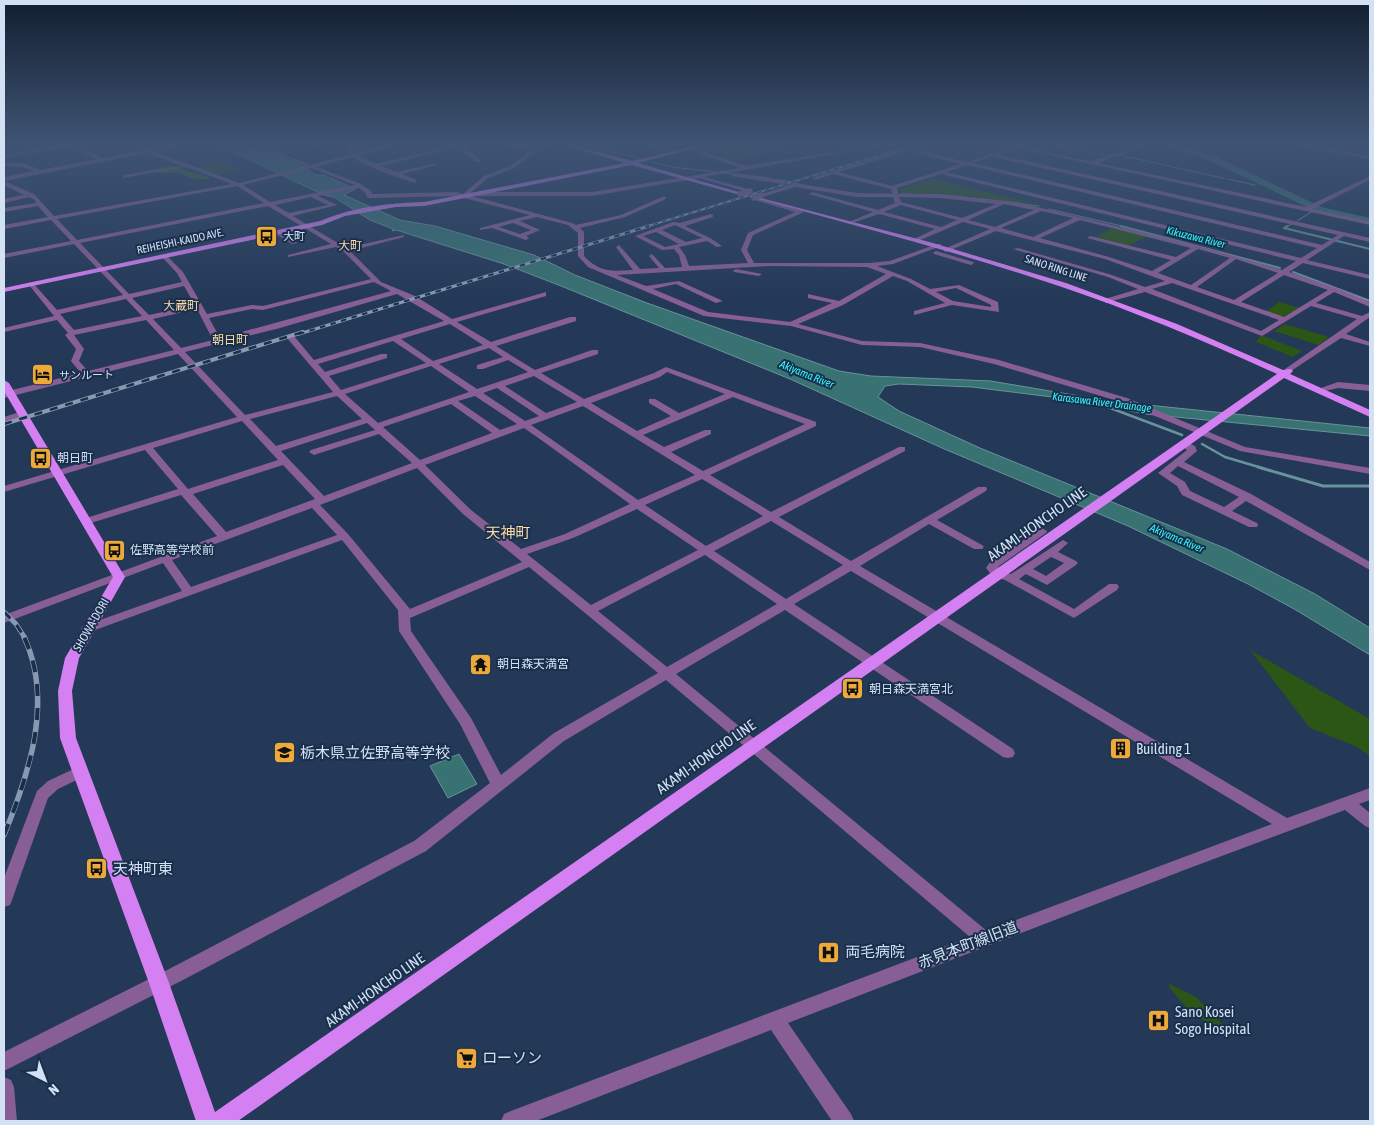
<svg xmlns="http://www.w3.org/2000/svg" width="1374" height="1125" font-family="'Asap Condensed','Noto Sans JP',sans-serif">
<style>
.green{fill:#2c5615}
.forest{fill:#357706}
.water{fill:#397273;stroke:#67939a}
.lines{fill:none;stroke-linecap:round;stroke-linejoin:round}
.stream-far3{stroke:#67939a;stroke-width:1}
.stream-far2{stroke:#67939a;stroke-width:2}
.stream-far1{stroke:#67939a;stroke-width:2.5}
.stream{stroke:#67939a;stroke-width:3}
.river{fill:#397273;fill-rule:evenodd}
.minor{fill:#875f96;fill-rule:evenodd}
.major{fill:#d480f2;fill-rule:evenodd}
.rail-far4-casing{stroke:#8899b1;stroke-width:2}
.rail-far3-casing{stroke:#8899b1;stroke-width:3}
.rail-far2-casing{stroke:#8899b1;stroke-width:4}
.rail-far1-casing{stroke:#8899b1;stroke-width:5}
.rail-casing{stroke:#8899b1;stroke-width:5.5}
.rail-far4{stroke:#192f4c;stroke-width:1;stroke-dasharray:4.5;stroke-linecap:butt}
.rail-far3{stroke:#192f4c;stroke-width:2;stroke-dasharray:5.5;stroke-linecap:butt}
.rail-far2{stroke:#192f4c;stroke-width:2.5;stroke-dasharray:8;stroke-linecap:butt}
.rail-far1{stroke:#192f4c;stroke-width:3;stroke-dasharray:9;stroke-linecap:butt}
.rail{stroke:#192f4c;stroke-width:4;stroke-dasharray:12;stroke-linecap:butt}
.minor-bridge{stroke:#875f96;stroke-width:5.5}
.labels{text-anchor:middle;stroke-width:4;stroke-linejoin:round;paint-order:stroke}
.far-poi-label{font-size:11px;fill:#d3e1f4;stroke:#192f4c;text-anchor:start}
.far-water-label{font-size:11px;font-style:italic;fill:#34f8fb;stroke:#192f4c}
.far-street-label{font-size:11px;fill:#d3e1f4;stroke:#192f4c}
.far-quarter-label{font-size:12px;fill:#fedaa4;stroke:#192f4c}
.poi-label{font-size:12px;fill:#d3e1f4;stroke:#192f4c;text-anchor:start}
.street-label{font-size:12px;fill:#d3e1f4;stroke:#192f4c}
.near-street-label{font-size:15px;fill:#d3e1f4;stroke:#192f4c}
.quarter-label{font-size:15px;fill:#fedaa4;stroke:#192f4c}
.near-poi-label{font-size:15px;fill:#d3e1f4;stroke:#192f4c;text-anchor:start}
</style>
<rect width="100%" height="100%" fill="#233957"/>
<g class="green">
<path d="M723 143H793L798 144 736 160 702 149Z"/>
<path d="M215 161 223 167 229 166 240 170 214 175 189 167 212 165 208 162Z"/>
<path d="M932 179 1044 206 967 196 900 193 899 189Z"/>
<path d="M1113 228 1149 235 1128 246 1095 237Z"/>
<path d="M1279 302 1300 308 1282 317 1265 312Z"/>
<path d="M1285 324 1329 337 1319 345 1274 331Z"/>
<path d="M1261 335 1302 351 1293 357 1256 342Z"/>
<path d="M1250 650 1370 719V756L1355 746 1310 728Z"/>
<path d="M1169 984 1196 997 1222 1024 1220 1030 1191 1013 1169 987Z"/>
</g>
<path class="forest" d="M172 166 211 178C201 181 190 178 182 174 176 171 164 175 155 172 150 170 142 174 136 172Z"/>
<g class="water">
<path d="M214 143H240L301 165 316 175H324L355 189 344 195 400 220 435 226 534 255 575 275 647 303 839 371 871 376 991 381 1109 401 1370 428V436L1145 414 1076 400 972 387 899 384 885 386 878 397 899 411 980 448 1227 549 1315 594 1370 628V655L1296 610 1248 584 1128 526 942 448 790 379 561 286 504 264 396 230 392 231 393 229 370 220 334 197 324 195 233 152 220 149Z"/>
<path d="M459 754 477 784 448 798 430 766Z"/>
</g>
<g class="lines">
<g class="stream-far3">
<path d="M578 143 638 158"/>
<path d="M1042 143 1093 153"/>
<path d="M1099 154 1108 156"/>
<path d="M1118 155 1223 178"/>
<path d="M652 162 672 167 770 178"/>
<path d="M1092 162 1114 154"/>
<path d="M1227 179 1255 185"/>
<path d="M781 180 799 184"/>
<path d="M875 194H889"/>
<path d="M900 194H911"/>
<path d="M955 196 1039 206"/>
<path d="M1049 209 1126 227"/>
<path d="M1297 221 1313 211"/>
<path d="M1285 227 1292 224"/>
</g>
<g class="stream-far2">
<path d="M1121 226 1280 268"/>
<path d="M1288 226 1284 228 1370 249"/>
<path d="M1293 272 1370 301"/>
</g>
<g class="stream-far1">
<path d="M1105 406 1182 435"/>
<path d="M1202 444 1225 457 1262 468"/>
</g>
<path class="stream" d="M1258 467 1323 486H1370"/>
<path class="river" d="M1159 143H1170L1217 157 1321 207 1370 218V224L1315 211 1211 161Z"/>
<g class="minor">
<path d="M64 143 77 146 103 143 82 148 102 158 141 151 137 149 136 143H140L141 147 148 149 190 143 153 151 239 183 306 166 248 143H254L311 165 351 154 347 149 348 145 359 143 352 147V149L356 153 395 143H402L358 156 376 164 447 147 444 145 446 144 467 149 481 161 476 162 463 151 453 148 381 166 397 172 437 163V165L402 174 417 180 415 183C402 179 361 165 353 157L316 167 359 183 371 191 372 194 456 192 463 194 484 176 510 166 533 149 475 143 538 146 554 143 540 149 514 168 488 178 468 195 572 223 576 225 621 215 662 197H666V199L625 217 580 228 584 232V256C600 273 612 271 633 270L616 247 619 245 640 269 659 268 649 256 652 254 665 268 682 267 679 255 674 249 662 250 635 236 673 222 680 223 711 214 713 215V217L685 226 710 238 722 246 717 247 707 241 679 247 685 255 689 266 748 263 741 250 748 233 795 212 752 199 754 196 804 212 753 235 747 250 754 263H869L890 261 937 244H941V246L893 264 877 266 911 279 930 289 959 285 998 302 999 312 952 305 914 315V311L945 303 907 281 893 276 843 305 798 324 862 341 920 343 999 360 1127 398 1245 447 1370 468V474L1240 451 1121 402 994 364 920 347 862 345 791 326 704 316 588 267 578 256V233L568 225 537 217 520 221 540 230 526 236 529 238 526 240 492 228 480 230V228L530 215 456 196 369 198 366 196V193L359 188 318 196 337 205 293 216 346 248 404 235V237L350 251 381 282 415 296 452 319 546 292V296L457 322 491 342 570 317H576V321L496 346 535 370 592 350H598V354L541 373 584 399 654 373 666 367 816 422V426L710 475 771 512 899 447H905V451L779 517 851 561 978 487H986L987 489 986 491 937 520 982 545 984 547 982 549H974L929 524 860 566 1287 818 1370 788V800L1359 804 1370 813V828L1365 826 1345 810 1187 869 788 1023 851 1114 854 1121H832L771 1030 536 1121H501L504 1114 511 1111 970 937 666 680 564 741 426 851 183 980 4 1071V1052L171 968 414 841 490 783 460 724 399 631 398 610 342 540 87 633 83 632 81 629 83 626 182 591 163 563 4 623V615L217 536 181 495 91 523H83L82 521 83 519 178 489 145 450 4 492V486L237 417 178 354 4 398V392L81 373 71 361 76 349 65 335 68 333 57 320 4 332V328L54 316 29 285V283H33L57 310 123 295 74 244 4 258V254L71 241 51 220 4 229V225L48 217 38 206 4 212V208L36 203 35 200 29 197 4 203V199L24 195 4 185V181L34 194 54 216 232 184 186 167 122 178 124 175 182 166 147 153 4 181V177L34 171 22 167 4 166V163H23L40 170 97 159 70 146 4 158V156L65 144ZM311 168 355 185 270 202 243 185ZM237 186 264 203 77 240 57 219ZM311 197 328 205 289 213 275 205ZM268 206 331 244 288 255V257L336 247 343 251 371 279 263 306 252 305 207 314 183 272 166 255 161 256 177 273 182 282 129 294 80 243ZM513 223 531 230 520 234 499 227ZM675 225 702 238 686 242 662 230ZM656 232 679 244 665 247 643 236ZM769 266 867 267 886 274 839 301 808 294V298L832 303 790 322 708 312 653 289 676 284 716 303 723 301 679 281 646 286 617 275ZM374 282 391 291 220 338 209 318 252 309 263 310ZM184 286 195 305 149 315 132 298ZM956 288 991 305V307L953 301 936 292ZM397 294 444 321 314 360 294 336 287 338 333 392 245 415 185 352 280 328ZM126 299 142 316 74 330 60 314ZM197 309 213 340 181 348 153 319ZM146 320 174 350 88 371 79 361 84 349 74 335ZM450 324 483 345 433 361 401 339ZM393 341 426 363 341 390 329 376 387 358V354H381L325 372 318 364ZM489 348 503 357 477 365V369H483L508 360 528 372 477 389 439 364ZM431 366 469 392 378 423 345 394ZM667 372 725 394 679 413 655 399H649V403L671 416 637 431 591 403 660 377ZM534 376 577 402 546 413 505 386ZM497 388 539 416 525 421 483 393ZM337 396 362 419 276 446 250 419ZM475 396 517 424 500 430 458 401ZM733 397 805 424 703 471 671 452 711 434V430H705L664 447 643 435ZM451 404 492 433 420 460 383 427ZM583 406 695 475 638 500 531 425ZM242 421 278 460 188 489 153 448ZM367 423 375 430 311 450 309 452 314 455 317 454 379 434 412 463 324 496 281 451ZM524 428 537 437 630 504 565 534 521 549 471 510 425 465ZM283 465 315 499 226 532 193 494ZM417 468 463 514 522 562 410 609 348 534 320 505ZM702 479 763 516 706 546 645 505ZM312 508 337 535 191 587 172 560ZM637 509 698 550 591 605 527 554 573 538ZM771 521 843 565 786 599 714 551ZM705 555 777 604 667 667 598 611ZM529 567 658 673 554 733 501 775 471 718 411 631 410 618ZM851 571 1272 824 987 931 676 674 785 610 1003 757 1008 758 1013 757 1015 753 1013 749 794 604Z"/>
<path d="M308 143H324L313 147Z"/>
<path d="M634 143H642L679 152 677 153Z"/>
<path d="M888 143H898L704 177 752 190 750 193 700 178 592 196H474L471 194 474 192H592L740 168 689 150 691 148 747 166Z"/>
<path d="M922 143H929L913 149 967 162 1012 147 998 143H1006L1093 162 1148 143H1154L1098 163 1306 207 1370 176V180L1312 209 1370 221V225L1018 148 999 155 1370 238V242L1344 236 1307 260 1370 275V279L1303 263 1289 272 1336 288 1370 302V307L1334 292 1316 303 1362 316 1370 312V317L1346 334 1370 342V346L1341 338 1288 373 1284 371 1285 369 1357 319 1311 306 1262 336 1145 292 1105 303V299L1138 289 1108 277 1013 249 1018 248 1112 275 1145 287 1165 281 1105 259 996 231 946 252 944 251V249L990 229 963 222 918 241 916 240V238L935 229 879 214 849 224V222L873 212 809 194 812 192 878 210 895 203 893 197H857L795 187 762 197 759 195 795 183 857 193 892 194 891 189 833 174 815 180 812 178ZM907 151 961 164 892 186 839 172ZM993 156 994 157 1338 235 1322 245 973 163ZM967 165 1317 248 1301 258 946 172ZM941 174 1296 261 1282 270 1199 246 1017 202 940 194H898L897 188ZM899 197 940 198 996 204 962 218 901 202ZM1004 204 1034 210 995 227 968 220ZM901 205 957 220 941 227 884 212ZM1041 211 1073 218 1033 237 1001 228ZM1080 220 1191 248 1176 257 1090 236 1087 238 1171 260 1152 271 1109 257 1040 238ZM1198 249 1230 258 1191 285 1158 273ZM1236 259 1278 273 1234 300 1197 287ZM1284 275 1328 290 1284 317 1241 302ZM1172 283 1279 320 1261 331 1152 289Z"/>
<path d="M1056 143 1077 145 1073 143 1084 145 1077 148Z"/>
<path d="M1287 143H1296L1370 156V159Z"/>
<path d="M733 173 783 180 786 182 783 184 731 176Z"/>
<path d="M276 230 278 231 297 243 292 244 274 233V231Z"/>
<path d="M936 251 973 262 974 263 971 265 934 254 933 253Z"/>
<path d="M736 269 762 274 759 276 734 272 733 271Z"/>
<path d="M1338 382 1370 385V391L1338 388 1325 391 1321 388Z"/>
<path d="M23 411 27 414 26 416 4 423V417Z"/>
<path d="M1184 441 1195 446 1197 451 1184 462 1251 494 1370 562V570L1246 501 1232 511 1257 523 1258 525 1257 527H1249L1182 495 1177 486 1158 473 1187 450 1179 444ZM1178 466 1239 497 1224 507 1190 491 1185 482 1170 473Z"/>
<path d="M1042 528 1047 531 1046 533 999 566 998 568 1001 572 1011 574 1063 540 1068 543 1058 552 1076 561 1078 563 1076 565 1047 585 1026 574 1019 579 1074 609 1109 584H1117L1119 587 1117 590 1074 618 1005 580 993 577 986 568 990 562ZM1051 557 1064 563 1046 576 1033 569Z"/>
<path d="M80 766 85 768 87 772 85 776 58 789 48 798 12 900 10 905 4 907V878L37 791 48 781Z"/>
<path d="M4 1077 11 1080 14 1087 17 1121H4Z"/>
</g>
<g class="major">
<path d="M557 143H566L632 161 706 143H715L638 163 749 195 744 196 632 165 424 206 396 207 345 216 322 225 4 292V288L320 221C353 207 388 203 424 202L625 163Z"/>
<path d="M750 195 933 243 1066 283 1177 324 1283 370 1291 369 1293 371 1290 374 1370 410V417L1284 378 238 1121H196L149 983 60 738 58 691 65 658 113 577 4 391V380L9 383 125 577 79 658 72 691 76 738 169 983 215 1112 1277 374C1206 342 1134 311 1059 286 958 252 853 225 750 197Z"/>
</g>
<defs>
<path id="rail-far4" d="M645 227 920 143"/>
<path id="rail-far3" d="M299 334 649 226"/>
<path id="rail-far2" d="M4 424 303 332"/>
<path id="rail-far1" d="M4 612 16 624 25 638"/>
<path id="rail" d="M4 835C29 774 54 701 24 637"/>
</defs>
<use href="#rail-far4" class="rail-far4-casing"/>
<use href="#rail-far3" class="rail-far3-casing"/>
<use href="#rail-far2" class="rail-far2-casing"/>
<use href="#rail-far1" class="rail-far1-casing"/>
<use href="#rail" class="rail-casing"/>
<use href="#rail-far4" class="rail-far4"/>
<use href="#rail-far3" class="rail-far3"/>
<use href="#rail-far2" class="rail-far2"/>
<use href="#rail-far1" class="rail-far1"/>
<use href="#rail" class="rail"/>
<g class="minor-bridge">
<path d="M740 194 750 191"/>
<path d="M754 198 762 195"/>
</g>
</g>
<linearGradient id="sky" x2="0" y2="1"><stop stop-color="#131f30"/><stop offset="0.48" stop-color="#3f5474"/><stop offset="1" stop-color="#3f5474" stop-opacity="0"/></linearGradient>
<rect width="1374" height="300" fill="url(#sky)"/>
<defs>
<symbol id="bus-square" viewBox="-11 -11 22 22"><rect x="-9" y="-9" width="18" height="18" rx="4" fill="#ebaa39" stroke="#192f4c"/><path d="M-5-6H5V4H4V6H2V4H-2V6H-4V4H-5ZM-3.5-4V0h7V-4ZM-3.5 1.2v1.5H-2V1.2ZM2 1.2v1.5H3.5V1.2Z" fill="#111"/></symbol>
<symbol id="hotel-square" viewBox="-11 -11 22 22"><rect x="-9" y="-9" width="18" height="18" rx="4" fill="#ebaa39" stroke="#192f4c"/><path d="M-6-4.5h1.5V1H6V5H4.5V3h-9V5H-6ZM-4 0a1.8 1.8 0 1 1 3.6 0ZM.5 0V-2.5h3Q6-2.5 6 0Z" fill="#111"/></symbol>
<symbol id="temple-square" viewBox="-11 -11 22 22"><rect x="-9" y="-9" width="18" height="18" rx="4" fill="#ebaa39" stroke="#192f4c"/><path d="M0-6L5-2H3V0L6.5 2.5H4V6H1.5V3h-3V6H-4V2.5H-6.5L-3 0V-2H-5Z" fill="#111"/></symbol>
<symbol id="building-square" viewBox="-11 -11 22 22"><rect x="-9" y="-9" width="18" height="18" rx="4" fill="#ebaa39" stroke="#192f4c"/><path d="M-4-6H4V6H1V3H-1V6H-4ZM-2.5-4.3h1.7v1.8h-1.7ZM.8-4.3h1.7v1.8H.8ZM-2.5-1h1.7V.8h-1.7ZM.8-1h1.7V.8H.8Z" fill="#111"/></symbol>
<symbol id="school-square" viewBox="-11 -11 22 22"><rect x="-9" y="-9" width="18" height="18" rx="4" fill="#ebaa39" stroke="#192f4c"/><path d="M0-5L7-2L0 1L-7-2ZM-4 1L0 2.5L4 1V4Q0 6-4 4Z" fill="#111"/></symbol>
<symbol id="hospital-square" viewBox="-11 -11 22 22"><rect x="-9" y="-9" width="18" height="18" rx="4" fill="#ebaa39" stroke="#192f4c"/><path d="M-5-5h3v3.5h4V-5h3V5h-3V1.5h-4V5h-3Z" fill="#111"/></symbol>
<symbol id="supermarket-square" viewBox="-11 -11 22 22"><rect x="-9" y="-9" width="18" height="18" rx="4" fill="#ebaa39" stroke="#192f4c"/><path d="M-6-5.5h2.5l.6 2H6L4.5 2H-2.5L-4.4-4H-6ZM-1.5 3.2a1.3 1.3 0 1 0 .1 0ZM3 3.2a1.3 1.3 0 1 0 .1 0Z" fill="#111"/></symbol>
</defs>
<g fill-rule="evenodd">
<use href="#bus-square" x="254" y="224" width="25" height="25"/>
<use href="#hotel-square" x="30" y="362" width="25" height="25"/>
<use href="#bus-square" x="28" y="446" width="25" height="25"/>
<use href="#bus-square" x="102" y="538" width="25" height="25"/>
<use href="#temple-square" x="468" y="652" width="25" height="25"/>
<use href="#bus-square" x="840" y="676" width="25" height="25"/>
<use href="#building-square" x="1108" y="736" width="25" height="25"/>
<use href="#school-square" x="272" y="740" width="25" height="25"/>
<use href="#bus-square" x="84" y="856" width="25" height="25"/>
<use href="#hospital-square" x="816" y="940" width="25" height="25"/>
<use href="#hospital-square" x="1146" y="1008" width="25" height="25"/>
<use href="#supermarket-square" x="454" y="1046" width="25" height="25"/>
</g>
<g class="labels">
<g class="far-poi-label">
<text x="283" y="240">大町</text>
<text x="59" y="379">サンルート</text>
</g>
<g class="far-water-label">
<text transform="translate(1196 237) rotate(14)" y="4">Kikuzawa River</text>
<text transform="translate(807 374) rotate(22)" y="4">Akiyama River</text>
<text transform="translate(1102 402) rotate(7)" y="4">Karasawa River Drainage</text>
<text transform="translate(1177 538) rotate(23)" y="4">Akiyama River</text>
</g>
<g class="far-street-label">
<text transform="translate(180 241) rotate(-12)" y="4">REIHEISHI-KAIDO AVE.</text>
<text transform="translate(1056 268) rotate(18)" y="4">SANO RING LINE</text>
</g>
<g class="far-quarter-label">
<text x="350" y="250">大町</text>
<text x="181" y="310">大蔵町</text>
<text x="230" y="344">朝日町</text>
</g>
<g class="poi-label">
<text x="57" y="462">朝日町</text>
<text x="130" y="554">佐野高等学校前</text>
<text x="497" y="668">朝日森天満宮</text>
<text x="869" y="693">朝日森天満宮北</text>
</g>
<g class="street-label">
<text transform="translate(91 625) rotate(-60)" y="4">SHOWA-DORI</text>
</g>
<g class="near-street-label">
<text transform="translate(1037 524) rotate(-35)" y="5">AKAMI-HONCHO LINE</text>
<text transform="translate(706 757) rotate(-35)" y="5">AKAMI-HONCHO LINE</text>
<text transform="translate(968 945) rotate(-21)" y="5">赤見本町線旧道</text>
<text transform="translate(375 990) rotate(-35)" y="5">AKAMI-HONCHO LINE</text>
</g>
<g class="quarter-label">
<text x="508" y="538">天神町</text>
</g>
<g class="near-poi-label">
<text x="1136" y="754">Building 1</text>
<text x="300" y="758">栃木県立佐野高等学校</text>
<text x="113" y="874">天神町東</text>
<text x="845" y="957">両毛病院</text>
<text x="1175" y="1017">Sano Kosei<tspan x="1175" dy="17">Sogo Hospital</tspan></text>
<text x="482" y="1063">ローソン</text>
</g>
</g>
<rect width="1374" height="1125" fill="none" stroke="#d3e1f4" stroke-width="10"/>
<g transform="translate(45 1080) rotate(138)" stroke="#192f4c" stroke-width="4" paint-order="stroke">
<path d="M0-4L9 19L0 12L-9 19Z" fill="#d3e1f4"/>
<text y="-8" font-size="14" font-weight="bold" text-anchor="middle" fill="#d3e1f4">N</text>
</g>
</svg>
